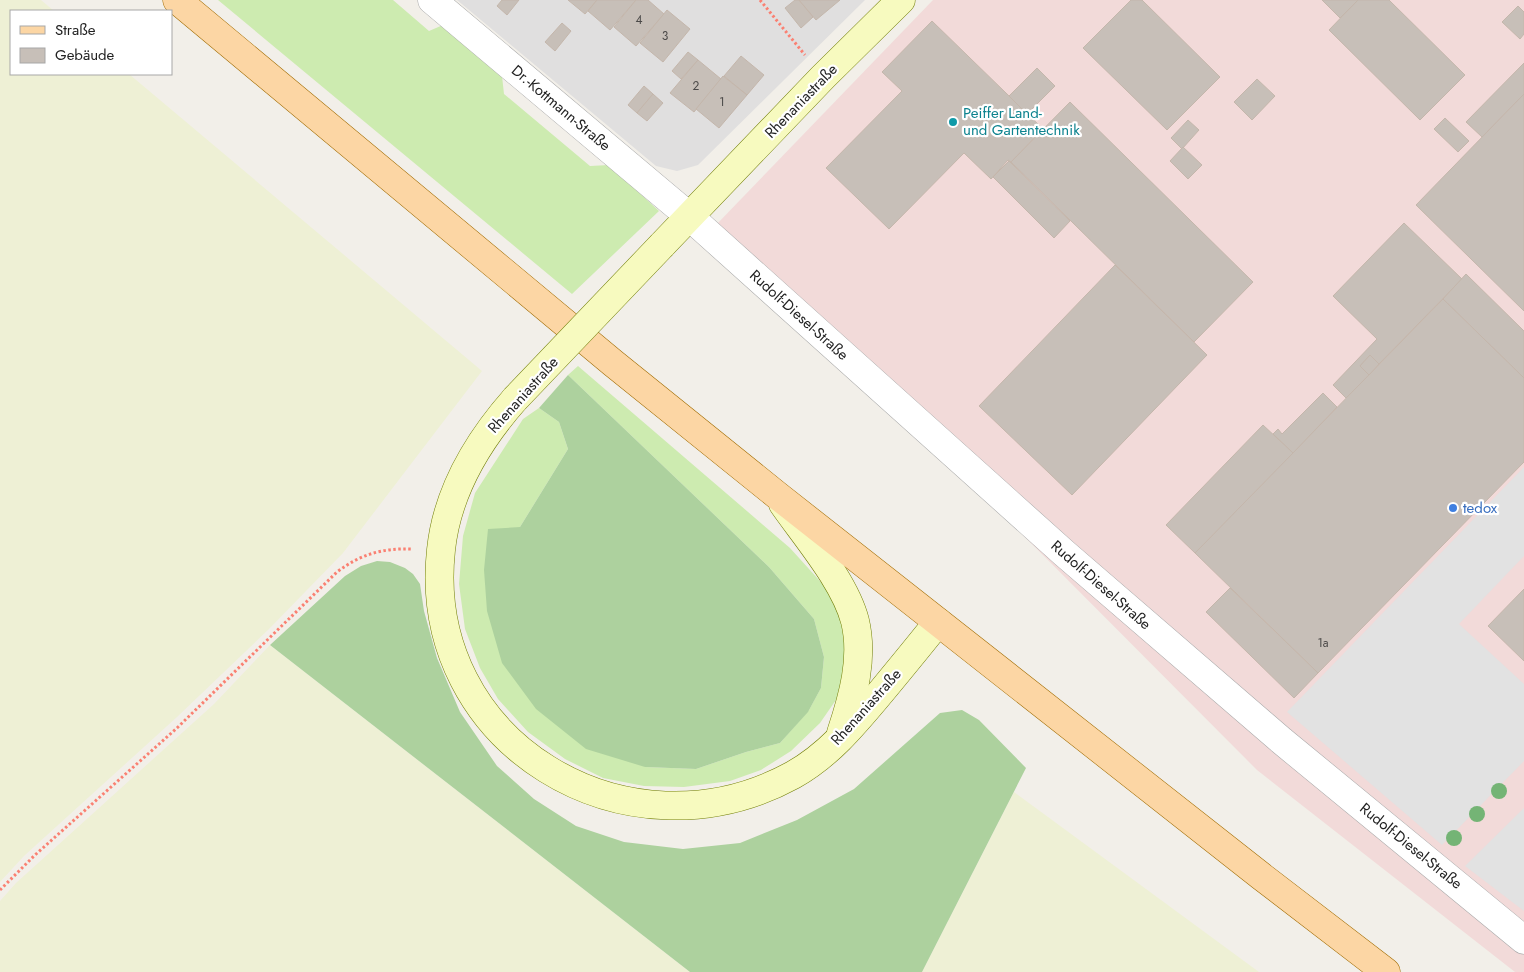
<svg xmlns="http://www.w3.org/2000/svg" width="1524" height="972" font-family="Jost,sans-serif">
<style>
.residential{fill:#e0dfdf}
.commercial{fill:#f2dad9}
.farmland{fill:#eef0d5}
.grass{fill:#cdebb0}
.forest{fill:#add19e}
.parking{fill:#e2e2e2}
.building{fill:#c7bfb8;stroke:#c4b6ab}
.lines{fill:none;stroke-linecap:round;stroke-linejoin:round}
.minor-casing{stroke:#a9a9a9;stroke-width:29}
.secondary-casing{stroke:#707d05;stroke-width:29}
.primary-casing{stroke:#a06b00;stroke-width:29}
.path{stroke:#fa8072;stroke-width:3;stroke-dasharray:2.5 2.5;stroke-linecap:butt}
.minor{stroke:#fff;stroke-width:28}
.secondary{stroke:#f7fabf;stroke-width:28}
.primary{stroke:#fcd6a4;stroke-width:28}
.secondary-bridge-casing{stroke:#707d05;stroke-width:29;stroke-linecap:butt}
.secondary-bridge{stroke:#f7fabf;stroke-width:28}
.tree{fill:#74b475}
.culture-dot{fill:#0f9aa8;stroke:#fff;stroke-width:2}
.shop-dot{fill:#3f7fe0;stroke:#fff;stroke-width:2}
.labels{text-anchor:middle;stroke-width:4.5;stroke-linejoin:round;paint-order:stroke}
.number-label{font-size:12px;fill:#4b4948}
.street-label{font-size:15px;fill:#222;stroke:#fff}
.culture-label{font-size:15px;fill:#0d838f;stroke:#fff;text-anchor:start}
.shop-label{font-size:15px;fill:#366cbe;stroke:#fff;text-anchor:start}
</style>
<rect width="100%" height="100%" fill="#f2efe9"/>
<path class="residential" d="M457 0H865L698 165 677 171 656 166Z"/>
<path class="commercial" d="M933 0H1524V972H1515L1257 770 715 226Z"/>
<g class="farmland">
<path d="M0 0H41L54 11H11V74H129L482 371 343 553 269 629 177 717 24 856 0 882Z"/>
<path d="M270 645 690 972H0V901L16 883 214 704Z"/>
<path d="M1014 792 1259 972H922Z"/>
</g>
<g class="grass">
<path d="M218 0H393L429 31 443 25 502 76 504 94 590 166 609 165 659 211 572 294Z"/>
<path d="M578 366 790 548 828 590 841 618 847 650 846 673 838 697 820 723 791 751 761 770 730 781 684 787 644 786 603 778 565 759 528 732 498 699 480 668 465 629 459 584 463 536 475 493 523 419 539 408 559 422 568 449 520 527 645 767 696 769 746 752 780 743 809 710 821 688 824 657 814 619 769 567 568 375Z"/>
</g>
<g class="forest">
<path d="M568 375 769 567 814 619 824 657 821 688 808 712 780 743 746 752 696 769 645 767 586 749 536 709 502 663 487 611 484 570 488 529 520 527 568 449 559 422 539 408Z"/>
<path d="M377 561 390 562 405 568 413 574 420 584 424 611 437 658 460 712 497 766 534 799 576 826 624 842 683 849 740 843 797 820 854 789 940 713 962 710 979 720 1026 768 922 972H690L270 645 345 576 361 566Z"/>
</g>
<g class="parking">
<path d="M1524 467V556L1459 624 1524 684V761L1442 845 1287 712Z"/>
<path d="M1524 808V911L1465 866Z"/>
</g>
<g class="building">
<path d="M502 0H519L507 15 497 6Z"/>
<path d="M568 0H597L585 14Z"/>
<path d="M597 0H636L610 30 588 11Z"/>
<path d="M636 0H648L664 14 636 46 614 27Z"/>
<path d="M795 0H799L813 17 801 28 785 8Z"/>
<path d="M799 0H840L816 20Z"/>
<path d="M1131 0H1142L1220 77 1167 130 1083 48Z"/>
<path d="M1322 0H1358L1340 18Z"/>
<path d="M1358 0H1389L1465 75 1420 120 1329 30Z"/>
<path d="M1518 6 1524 12V34L1520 39 1502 22Z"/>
<path d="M667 10 690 29 663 62 640 43Z"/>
<path d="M932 21 1043 129 1011 162 1008 160 991 179 964 153 889 229 826 168 902 91 882 72Z"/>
<path d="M562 23 571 31 555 51 545 42Z"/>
<path d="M688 52 698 60 681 79 672 71Z"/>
<path d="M741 56 764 75 747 95 724 76Z"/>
<path d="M698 60 721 79 694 112 670 93Z"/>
<path d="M1524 63V94L1482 137 1466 122Z"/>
<path d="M1037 68 1055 86 1027 114 1009 96Z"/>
<path d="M723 76 747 95 719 128 696 109Z"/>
<path d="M1257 79 1275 96 1252 120 1234 102Z"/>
<path d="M644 86 653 94 637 113 628 105Z"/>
<path d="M653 94 663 103 647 121 637 113Z"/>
<path d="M1524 94V311L1416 205Z"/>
<path d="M1070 102 1253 282 1194 342 1011 162Z"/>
<path d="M1445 118 1469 141 1458 152 1434 129Z"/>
<path d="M1188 120 1199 130 1182 149 1171 138Z"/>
<path d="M1183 147 1202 165 1188 179 1170 161Z"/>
<path d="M1009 161 1070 221 1054 238 993 177Z"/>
<path d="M1404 223 1462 279 1379 364 1370 355 1360 366 1369 375 1346 398 1333 385 1377 339 1333 296Z"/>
<path d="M1115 265 1207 355 1072 495 979 406Z"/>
<path d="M1466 274 1524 331V378L1443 299Z"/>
<path d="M1443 299 1524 378V462L1318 673 1195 553Z"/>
<path d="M1370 355 1379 364 1369 375 1360 366Z"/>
<path d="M1323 393 1337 407 1293 453 1273 434 1278 429 1282 434Z"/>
<path d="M1263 425 1293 453 1195 553 1166 525Z"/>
<path d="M1230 588 1318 673 1294 698 1206 612Z"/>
<path d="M1524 589V661L1488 626Z"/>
</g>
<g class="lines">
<defs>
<path id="minor" d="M432 0 690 217 1064 553 1282 741 1524 940"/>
<g id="secondary">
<path d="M662 245 823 77 901 0"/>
<path d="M515 399C477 442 447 492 441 550 420 743 627 866 793 775 829 755 855 723 881 692 900 669 919 646 938 622"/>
<path d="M783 504C806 537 845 582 855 621 864 658 853 697 841 733"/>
</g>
<path id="primary" d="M177 0 613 363 778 496 1261 876 1386 972"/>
</defs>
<use href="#minor" class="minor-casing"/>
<use href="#secondary" class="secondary-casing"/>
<use href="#primary" class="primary-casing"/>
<g class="path">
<path d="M760 0 805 55"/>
<path d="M0 890 35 855 177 728 337 572C361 554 382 548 413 549"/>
</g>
<use href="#minor" class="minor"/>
<use href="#secondary" class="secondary"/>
<use href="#primary" class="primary"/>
<defs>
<path id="secondary-bridge" d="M515 399 662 245"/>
</defs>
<use href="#secondary-bridge" class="secondary-bridge-casing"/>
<use href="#secondary-bridge" class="secondary-bridge"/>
</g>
<g class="tree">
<circle cx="1499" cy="791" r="8"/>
<circle cx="1477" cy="814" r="8"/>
<circle cx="1454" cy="838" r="8"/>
</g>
<circle class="culture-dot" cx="953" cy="122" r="5"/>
<circle class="shop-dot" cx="1453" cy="508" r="5"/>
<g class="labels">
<g class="number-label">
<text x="639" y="24">4</text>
<text x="665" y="40">3</text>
<text x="696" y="90">2</text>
<text x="722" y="106">1</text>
<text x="1323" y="647">1a</text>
</g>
<g class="street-label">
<text transform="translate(801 101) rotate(-46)" y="5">Rhenaniastraße</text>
<text transform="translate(561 108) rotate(40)" y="5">Dr.-Kottmann-Straße</text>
<text transform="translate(799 315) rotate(42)" y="5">Rudolf-Diesel-Straße</text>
<text transform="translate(523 395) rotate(-48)" y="5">Rhenaniastraße</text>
<text transform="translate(1101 585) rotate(41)" y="5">Rudolf-Diesel-Straße</text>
<text transform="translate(866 707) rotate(-48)" y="5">Rhenaniastraße</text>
<text transform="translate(1411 846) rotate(39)" y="5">Rudolf-Diesel-Straße</text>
</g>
<g class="culture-label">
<text x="963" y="118">Peiffer Land-<tspan x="963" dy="17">und Gartentechnik</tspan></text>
</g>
<g class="shop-label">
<text x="1463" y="513">tedox</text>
</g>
</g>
<rect x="10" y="10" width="162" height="65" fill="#ffffff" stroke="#a7a7a7"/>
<rect x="20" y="26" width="25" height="8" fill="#fcd6a4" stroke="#a7a7a7"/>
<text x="55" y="35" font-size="15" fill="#222222">Straße</text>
<rect x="20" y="48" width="25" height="15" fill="#c7bfb8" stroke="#a7a7a7"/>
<text x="55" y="60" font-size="15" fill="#222222">Gebäude</text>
</svg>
